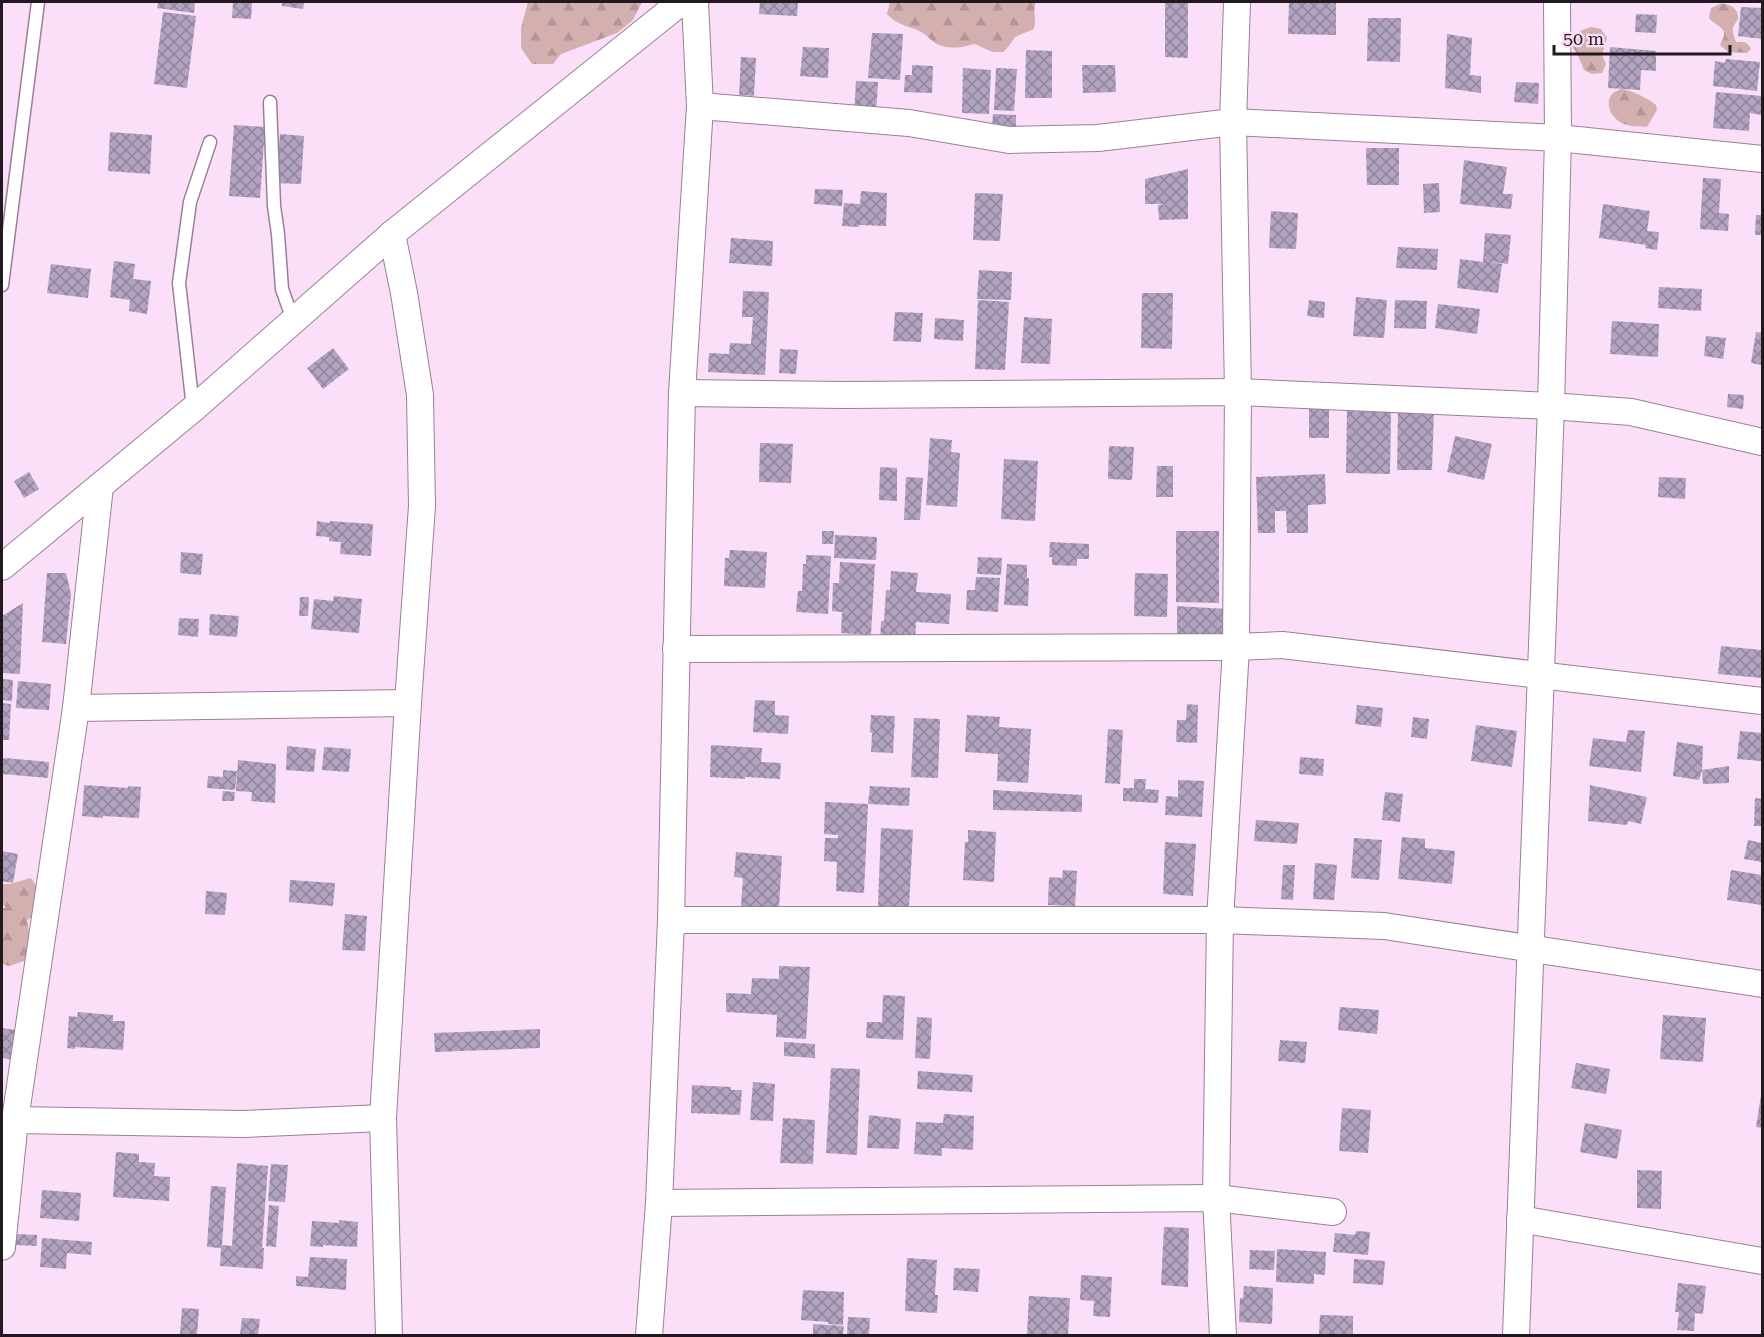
<svg xmlns="http://www.w3.org/2000/svg" width="1764" height="1337" font-family="'Roboto Serif',serif">
<style>
.forest{fill:url(#forest-firs)}
.building{fill:url(#building-cross-hatch)}
.lines{fill:none;stroke-linecap:round;stroke-linejoin:round}
.lane-casing{stroke:#9a8096;stroke-width:15}
.street-casing{stroke:#9a8096;stroke-width:28}
.lane{stroke:#fff;stroke-width:12}
.street{stroke:#fff;stroke-width:26}
</style>
<defs>
<pattern id="forest-firs" width="22" height="20" patternUnits="userSpaceOnUse" patternTransform="scale(1.5)"><rect width="22" height="20" fill="#d3afb0"/><path d="M5 1l3.5 6h-7zM16 11l3.5 6h-7z" fill="#b59697"/></pattern>
<pattern id="building-cross-hatch" width="8" height="8" patternUnits="userSpaceOnUse" patternTransform="scale(1.5)"><rect width="8" height="8" fill="#b2a3c0"/><path d="M0 0l8 8M0 8l8-8" fill="none" stroke="#90849c"/></pattern>
</defs>
<rect width="100%" height="100%" fill="#fbdef7"/>
<g class="forest">
<path d="M528 2H642L633 20 617 33 561 54 553 64H532L521 48V28Z"/>
<path d="M890 2H1036C1032 13 1037 17 1034 29L1015 37 1009 46 1003 52H992L975 44C963 47 949 50 937 44 931 41 927 35 921 32 908 25 898 26 887 14Z"/>
<path d="M1720 4C1727 3 1739 8 1738 18 1738 20 1734 25 1733 27 1732 32 1734 37 1736 42 1741 43 1746 39 1751 49L1747 53 1728 52 1720 45C1721 42 1723 39 1724 36 1726 27 1713 24 1709 18L1711 8Z"/>
<path d="M1591 27 1601 29 1607 38 1602 55 1606 64 1602 73 1592 74 1584 70 1577 53 1571 45C1574 34 1580 30 1591 27Z"/>
<path d="M1621 89C1632 90 1647 98 1656 105L1657 110 1647 127C1640 126 1633 127 1627 125 1614 122 1603 105 1612 94 1613 93 1620 89 1621 89Z"/>
<path d="M31 878 37 887 35 915 27 920 32 950 27 960 9 966 2 964V908H6L2 904V884H10Z"/>
</g>
<g class="building">
<path d="M158 2H195L194 13 157 8Z"/>
<path d="M233 2H252L251 19 232 18Z"/>
<path d="M282 2H304L303 9 282 6Z"/>
<path d="M760 2H798L797 16 759 14Z"/>
<path d="M1165 2H1188V58L1165 57Z"/>
<path d="M1289 2H1336V35L1288 34Z"/>
<path d="M1741 7 1762 8V39L1738 36Z"/>
<path d="M163 12 196 16 187 88 154 84Z"/>
<path d="M1636 14 1657 15 1656 33 1635 32Z"/>
<path d="M1368 18H1401L1400 62 1367 61Z"/>
<path d="M872 33 903 34 900 80 868 78Z"/>
<path d="M1447 34 1472 38 1470 75 1481 76V93L1445 88Z"/>
<path d="M803 47 829 48 828 78 800 76Z"/>
<path d="M1610 47 1656 51V71L1641 70 1640 90 1608 88Z"/>
<path d="M1026 50 1052 51V98H1025Z"/>
<path d="M741 57 756 58 754 96 739 95Z"/>
<path d="M1726 59 1760 62 1757 91 1713 86 1715 61 1725 63Z"/>
<path d="M912 65 933 66 932 93 904 92 905 75H912Z"/>
<path d="M1082 65H1115L1116 92 1083 93Z"/>
<path d="M963 68 991 70 989 114 962 113Z"/>
<path d="M996 68 1017 69 1014 111 994 110Z"/>
<path d="M856 81 878 82 876 116 854 115Z"/>
<path d="M1516 82 1539 83 1538 104 1514 102Z"/>
<path d="M1716 92 1762 96V115L1750 113 1749 131 1713 128Z"/>
<path d="M993 114 1016 115V127L992 126Z"/>
<path d="M234 125 265 127 260 198 229 196Z"/>
<path d="M110 132 152 135 150 174 108 171Z"/>
<path d="M280 134 304 136 301 184 276 183Z"/>
<path d="M1366 148H1399V185H1367Z"/>
<path d="M1464 160 1507 167 1503 194H1513L1511 209 1460 204Z"/>
<path d="M1188 169V219L1159 220 1158 205 1167 204H1145V179Z"/>
<path d="M1703 178 1721 179 1719 213 1729 214 1728 231 1700 229Z"/>
<path d="M1439 183 1440 212 1424 213 1423 184Z"/>
<path d="M815 189 843 190 842 206 814 204Z"/>
<path d="M861 191 887 193 886 226 859 225V227L842 226 844 203 860 204Z"/>
<path d="M975 193 1003 194 1000 241 973 240Z"/>
<path d="M1603 204 1650 211 1647 231 1659 232 1657 250 1645 248 1646 245 1599 238Z"/>
<path d="M1271 211 1298 213 1296 249 1269 248Z"/>
<path d="M1756 215H1762V235H1755Z"/>
<path d="M1485 233 1511 235 1508 264 1485 261 1502 264 1498 293 1457 288 1460 259 1483 262Z"/>
<path d="M731 238 773 241 772 266 729 263Z"/>
<path d="M1398 247 1438 249 1437 270 1396 268Z"/>
<path d="M114 261 135 264 133 279 151 281 147 314 129 311 130 300 110 297Z"/>
<path d="M51 264 91 269 88 298 47 293Z"/>
<path d="M979 270 1012 272 1011 300 977 299Z"/>
<path d="M1659 287 1702 289 1701 311 1658 308Z"/>
<path d="M743 291 769 292 765 375 708 372 709 353 729 354 730 343 751 344 753 317H742Z"/>
<path d="M1142 293H1173L1172 349 1141 348Z"/>
<path d="M1356 297 1387 300 1384 338 1353 336Z"/>
<path d="M978 300 1009 302 1005 370 975 369Z"/>
<path d="M1309 300 1325 302 1324 318 1307 316Z"/>
<path d="M1395 300 1427 301 1426 329 1394 328Z"/>
<path d="M1438 304 1480 309 1477 334 1435 328Z"/>
<path d="M895 312 923 313 921 342 893 341Z"/>
<path d="M1024 317 1052 319 1050 364 1021 363Z"/>
<path d="M935 318 964 320 963 341 934 339Z"/>
<path d="M1612 321 1659 324 1658 357 1610 354Z"/>
<path d="M1756 332 1762 333V365L1751 363Z"/>
<path d="M1706 336 1726 338 1723 359 1704 356Z"/>
<path d="M333 348 349 369 323 389 307 368Z"/>
<path d="M780 349 798 350 796 374 779 373Z"/>
<path d="M1728 394 1744 395 1743 409 1727 407Z"/>
<rect x="1309" y="405" width="20" height="33"/>
<path d="M1398 410 1434 411 1432 470H1397Z"/>
<path d="M1347 411 1391 412 1390 474 1346 473Z"/>
<path d="M1455 436 1492 444 1484 480 1447 472Z"/>
<path d="M930 438 952 440 951 452 960 453 957 507 926 505Z"/>
<path d="M760 443 793 444 791 483 759 482Z"/>
<path d="M1109 446 1134 447 1132 480 1108 479Z"/>
<path d="M1004 459 1038 461 1035 521 1001 519Z"/>
<path d="M1157 466H1173V497H1156Z"/>
<path d="M880 467 897 468V501L879 500Z"/>
<path d="M29 472 39 489 24 498 14 481Z"/>
<path d="M1325 474 1326 504 1308 505V533H1287L1286 511H1275V533H1258L1256 477Z"/>
<path d="M906 477 923 478 920 520H904Z"/>
<path d="M1659 477 1686 478 1685 499 1658 497Z"/>
<path d="M317 521 330 523V521L373 524 371 556 340 554 341 542 329 541V537L316 536Z"/>
<path d="M822 531H834L833 544H822Z"/>
<path d="M1176 531H1219V603L1176 602Z"/>
<path d="M835 535 877 537 876 560 834 558Z"/>
<path d="M1050 542 1089 544V559H1077V566L1052 565V557H1049Z"/>
<path d="M730 550 767 552 765 588 724 586 725 558H729Z"/>
<path d="M181 552 203 554 201 575 180 573Z"/>
<path d="M806 555 831 556 828 614 796 612 798 591H802L803 564H806Z"/>
<path d="M978 557 1002 558 1001 575 977 574Z"/>
<path d="M840 562 875 564 871 635 841 633 842 612 832 611 833 583H839Z"/>
<path d="M1007 564 1027 565V578H1029L1028 606 1004 605Z"/>
<path d="M891 571 918 573 916 592 951 594 949 624 916 622 915 645 880 643 881 621H884L886 590H890Z"/>
<path d="M47 573H66L71 594 66 644 42 642Z"/>
<path d="M1135 573 1168 574 1167 617 1134 616Z"/>
<path d="M976 577 1000 578 998 612 966 610 967 590H975Z"/>
<path d="M334 596 362 599 359 633 311 629 314 599 333 601Z"/>
<path d="M300 597H309L308 616H299Z"/>
<path d="M23 603 20 674 2 673V616Z"/>
<path d="M1177 606 1227 609 1226 643 1177 642Z"/>
<path d="M210 614 239 616 237 637 209 635Z"/>
<path d="M179 618 199 619 198 637 178 635Z"/>
<path d="M1721 646 1762 650V678L1718 674Z"/>
<path d="M2 679 13 680 12 701 2 700Z"/>
<path d="M18 681 51 684 49 710 16 708Z"/>
<path d="M755 700 775 701V715L789 716 788 734 753 732Z"/>
<path d="M2 703 11 704 9 740H2Z"/>
<path d="M1187 704 1198 705 1197 743 1176 742 1177 720H1186Z"/>
<path d="M1357 705 1383 708 1381 727 1355 724Z"/>
<path d="M871 715 895 716 893 753 871 752 872 733 870 732Z"/>
<path d="M967 715 1000 717 999 727 1031 729 1028 783 997 781 998 754 965 752Z"/>
<path d="M1413 717 1429 719 1427 739 1411 737Z"/>
<path d="M914 718 940 719 938 778 911 777Z"/>
<path d="M1476 725 1517 731 1512 767 1471 761Z"/>
<path d="M1108 729 1123 730 1120 784 1105 783Z"/>
<path d="M1628 730 1645 731 1641 772 1589 766 1593 738 1626 742Z"/>
<path d="M1740 731 1762 733 1761 761 1737 759Z"/>
<path d="M1677 742 1703 746 1702 770 1729 766V783L1703 784 1702 770 1699 780 1673 776Z"/>
<path d="M711 745 762 748 761 762 781 763 780 779 745 777V779L710 777Z"/>
<path d="M287 746 316 749 314 772 286 770Z"/>
<path d="M324 747 351 749 349 772 322 770Z"/>
<path d="M1300 757 1324 759 1323 776 1299 774Z"/>
<path d="M5 758 49 762 48 778 2 774V759Z"/>
<path d="M238 760 276 764 275 803 251 801 252 792 236 791Z"/>
<path d="M223 770 237 771 235 790 207 788 208 776 223 777Z"/>
<path d="M1134 779H1146L1145 789 1159 790 1158 803 1123 801V788H1134Z"/>
<path d="M1178 780 1204 781 1202 817 1165 815 1166 796 1178 797Z"/>
<path d="M84 785 128 788V786L141 787 139 818 103 816V818L82 816Z"/>
<path d="M1590 785 1647 797 1641 824 1628 821 1627 825 1588 821Z"/>
<path d="M870 786 910 788 909 806 868 804Z"/>
<path d="M993 790 1082 795V812L993 810Z"/>
<path d="M223 791 235 792 234 801H222Z"/>
<path d="M1385 792 1403 794 1400 822 1382 820Z"/>
<path d="M1755 798 1762 799V826H1754Z"/>
<path d="M825 802 868 804 864 893 836 891 837 862 824 861 825 838H838V835L824 834Z"/>
<path d="M1256 820 1299 823 1297 844 1254 841Z"/>
<path d="M881 828 913 830 909 907 878 906Z"/>
<path d="M968 830 996 832 994 882 963 880 965 842H968Z"/>
<path d="M1402 837 1425 839V848L1455 851 1452 884 1398 879Z"/>
<path d="M1354 838 1382 840 1379 880 1351 878Z"/>
<path d="M1748 840 1762 843V862L1744 859Z"/>
<path d="M1165 842 1196 844 1193 896 1163 894Z"/>
<path d="M2 851 18 854 13 883 2 881Z"/>
<path d="M736 852 782 856 779 908 741 906 743 878 734 877Z"/>
<path d="M1315 863 1337 865 1334 900 1313 899Z"/>
<path d="M1283 865H1295L1293 900 1281 899Z"/>
<path d="M1063 870 1077 871 1075 906 1048 905 1049 877 1062 878Z"/>
<path d="M1731 870 1762 875V905L1727 900Z"/>
<path d="M290 880 335 883 333 906 289 902Z"/>
<path d="M206 891 227 893 225 915 205 914Z"/>
<path d="M345 914 367 916 365 951 342 950Z"/>
<path d="M779 966 810 967 806 1039 776 1037 777 1015 726 1012V993L751 994 752 978 779 979Z"/>
<path d="M883 995 905 996 903 1040 866 1038 867 1022H882Z"/>
<path d="M1340 1007 1379 1010 1377 1034 1338 1030Z"/>
<path d="M78 1012 113 1015V1021H125L123 1050 75 1047V1049L67 1048 69 1016 77 1017Z"/>
<path d="M1663 1015 1706 1018 1703 1062 1660 1059Z"/>
<path d="M917 1017 932 1018 930 1059 915 1058Z"/>
<path d="M2 1028 23 1031 19 1061 2 1058Z"/>
<path d="M540 1029V1048L435 1052 434 1033Z"/>
<path d="M1280 1040 1307 1042 1305 1063 1278 1061Z"/>
<path d="M784 1042 815 1044V1058L784 1056Z"/>
<path d="M1576 1063 1610 1069 1606 1094 1571 1088Z"/>
<path d="M831 1068 860 1069 857 1155 826 1153Z"/>
<path d="M918 1071 973 1075 972 1092 917 1089Z"/>
<path d="M753 1082 775 1084 773 1121 750 1120Z"/>
<path d="M692 1085 731 1087V1090H742L740 1115 691 1113Z"/>
<path d="M1761 1095H1762V1128L1756 1127Z"/>
<path d="M1342 1108 1371 1110 1368 1153 1339 1151Z"/>
<path d="M944 1114 974 1116 973 1150 942 1148V1156L914 1154 916 1122 943 1123Z"/>
<path d="M869 1115 901 1119 899 1149 867 1148Z"/>
<path d="M783 1118 815 1120 813 1164 780 1163Z"/>
<path d="M1585 1123 1622 1130 1617 1159 1580 1152Z"/>
<path d="M116 1152 139 1154V1162L155 1163 154 1176 170 1177 169 1201 113 1197Z"/>
<path d="M237 1163 268 1166 262 1248H264L263 1269 220 1266 221 1248 207 1247 211 1186 226 1187 222 1245 232 1246Z"/>
<path d="M271 1164 288 1165 285 1202 268 1201Z"/>
<path d="M1637 1170 1662 1171 1661 1209 1637 1208Z"/>
<path d="M42 1190 81 1193 79 1221 40 1218Z"/>
<path d="M269 1205 279 1206 276 1247 266 1246Z"/>
<path d="M339 1220 358 1222 357 1247 323 1245V1247L310 1246 312 1221 339 1223Z"/>
<path d="M1164 1227 1189 1228 1188 1287 1161 1285Z"/>
<path d="M1356 1231 1370 1232 1368 1255 1333 1252 1335 1233 1355 1235Z"/>
<path d="M15 1234 37 1235V1246L15 1245Z"/>
<path d="M42 1238 92 1242 91 1255 67 1253 66 1269 40 1267Z"/>
<path d="M1277 1249 1326 1252 1325 1275 1314 1274V1284L1276 1282Z"/>
<path d="M1250 1250 1275 1251 1274 1270 1249 1269Z"/>
<path d="M310 1257 347 1259 346 1290 296 1286V1276L308 1277Z"/>
<path d="M907 1258 937 1260 935 1295H938L937 1313 905 1311Z"/>
<path d="M1354 1259 1385 1261 1383 1285 1353 1283Z"/>
<path d="M954 1268 980 1269 978 1292 953 1290Z"/>
<path d="M1081 1275 1112 1277 1110 1317 1093 1316 1094 1301 1080 1300Z"/>
<path d="M1678 1283 1706 1286 1703 1314 1695 1313 1694 1331 1677 1330 1679 1312H1675Z"/>
<path d="M1244 1286 1273 1288 1272 1324 1239 1322 1240 1298H1243Z"/>
<path d="M803 1290 844 1292 843 1325 828 1324V1322L801 1320Z"/>
<path d="M1029 1296 1070 1298 1068 1335H1027Z"/>
<path d="M182 1308 199 1309 197 1335H180Z"/>
<path d="M1320 1315 1353 1316V1335H1319Z"/>
<path d="M848 1317 870 1318 869 1335H847Z"/>
<path d="M242 1318 260 1319 258 1335H240Z"/>
<path d="M813 1324 844 1326 843 1335H813Z"/>
</g>
<g class="lines">
<defs>
<g id="lane">
<path d="M270 102 274 206 278 234 282 289 293 320"/>
<path d="M2 285 38 2"/>
<path d="M193 408 179 283 190 202 210 142"/>
</g>
<g id="street">
<path d="M700 106 909 123 1009 140 1098 138 1233 122 1558 138 1762 159"/>
<path d="M682 393 845 395 1238 392 1551 406 1631 412 1762 442"/>
<path d="M2 567 193 409 392 234 681 2"/>
<path d="M676 649 1236 647 1282 645 1762 701"/>
<path d="M76 708 408 703"/>
<path d="M671 920H1220L1384 926 1762 984"/>
<path d="M15 1120 243 1124 383 1118"/>
<path d="M659 1203 1216 1198 1333 1212"/>
<path d="M1520 1219 1762 1261"/>
<path d="M2 1247 15 1120 76 708 100 486"/>
<path d="M389 1336 383 1118 408 703 422 506 420 395 404 293 392 234"/>
<path d="M649 1336 659 1203 671 920 682 393 700 106 695 2"/>
<path d="M1223 1336 1216 1198 1220 920 1236 647 1238 392 1233 122 1237 2"/>
<path d="M1516 1336 1551 406 1558 138 1557 2"/>
</g>
</defs>
<use href="#lane" class="lane-casing"/>
<use href="#street" class="street-casing"/>
<use href="#lane" class="lane"/>
<use href="#street" class="street"/>
</g>
<rect width="1764" height="1337" fill="none" stroke="#221820" stroke-width="6"/>
<path d="M1554 45v9h176v-9" fill="none" stroke="#221820" stroke-width="3"/>
<text x="1563" y="45" font-size="18" fill="#221820" stroke="#fbdef7" stroke-width="4.5" paint-order="stroke">50 m</text>
</svg>
